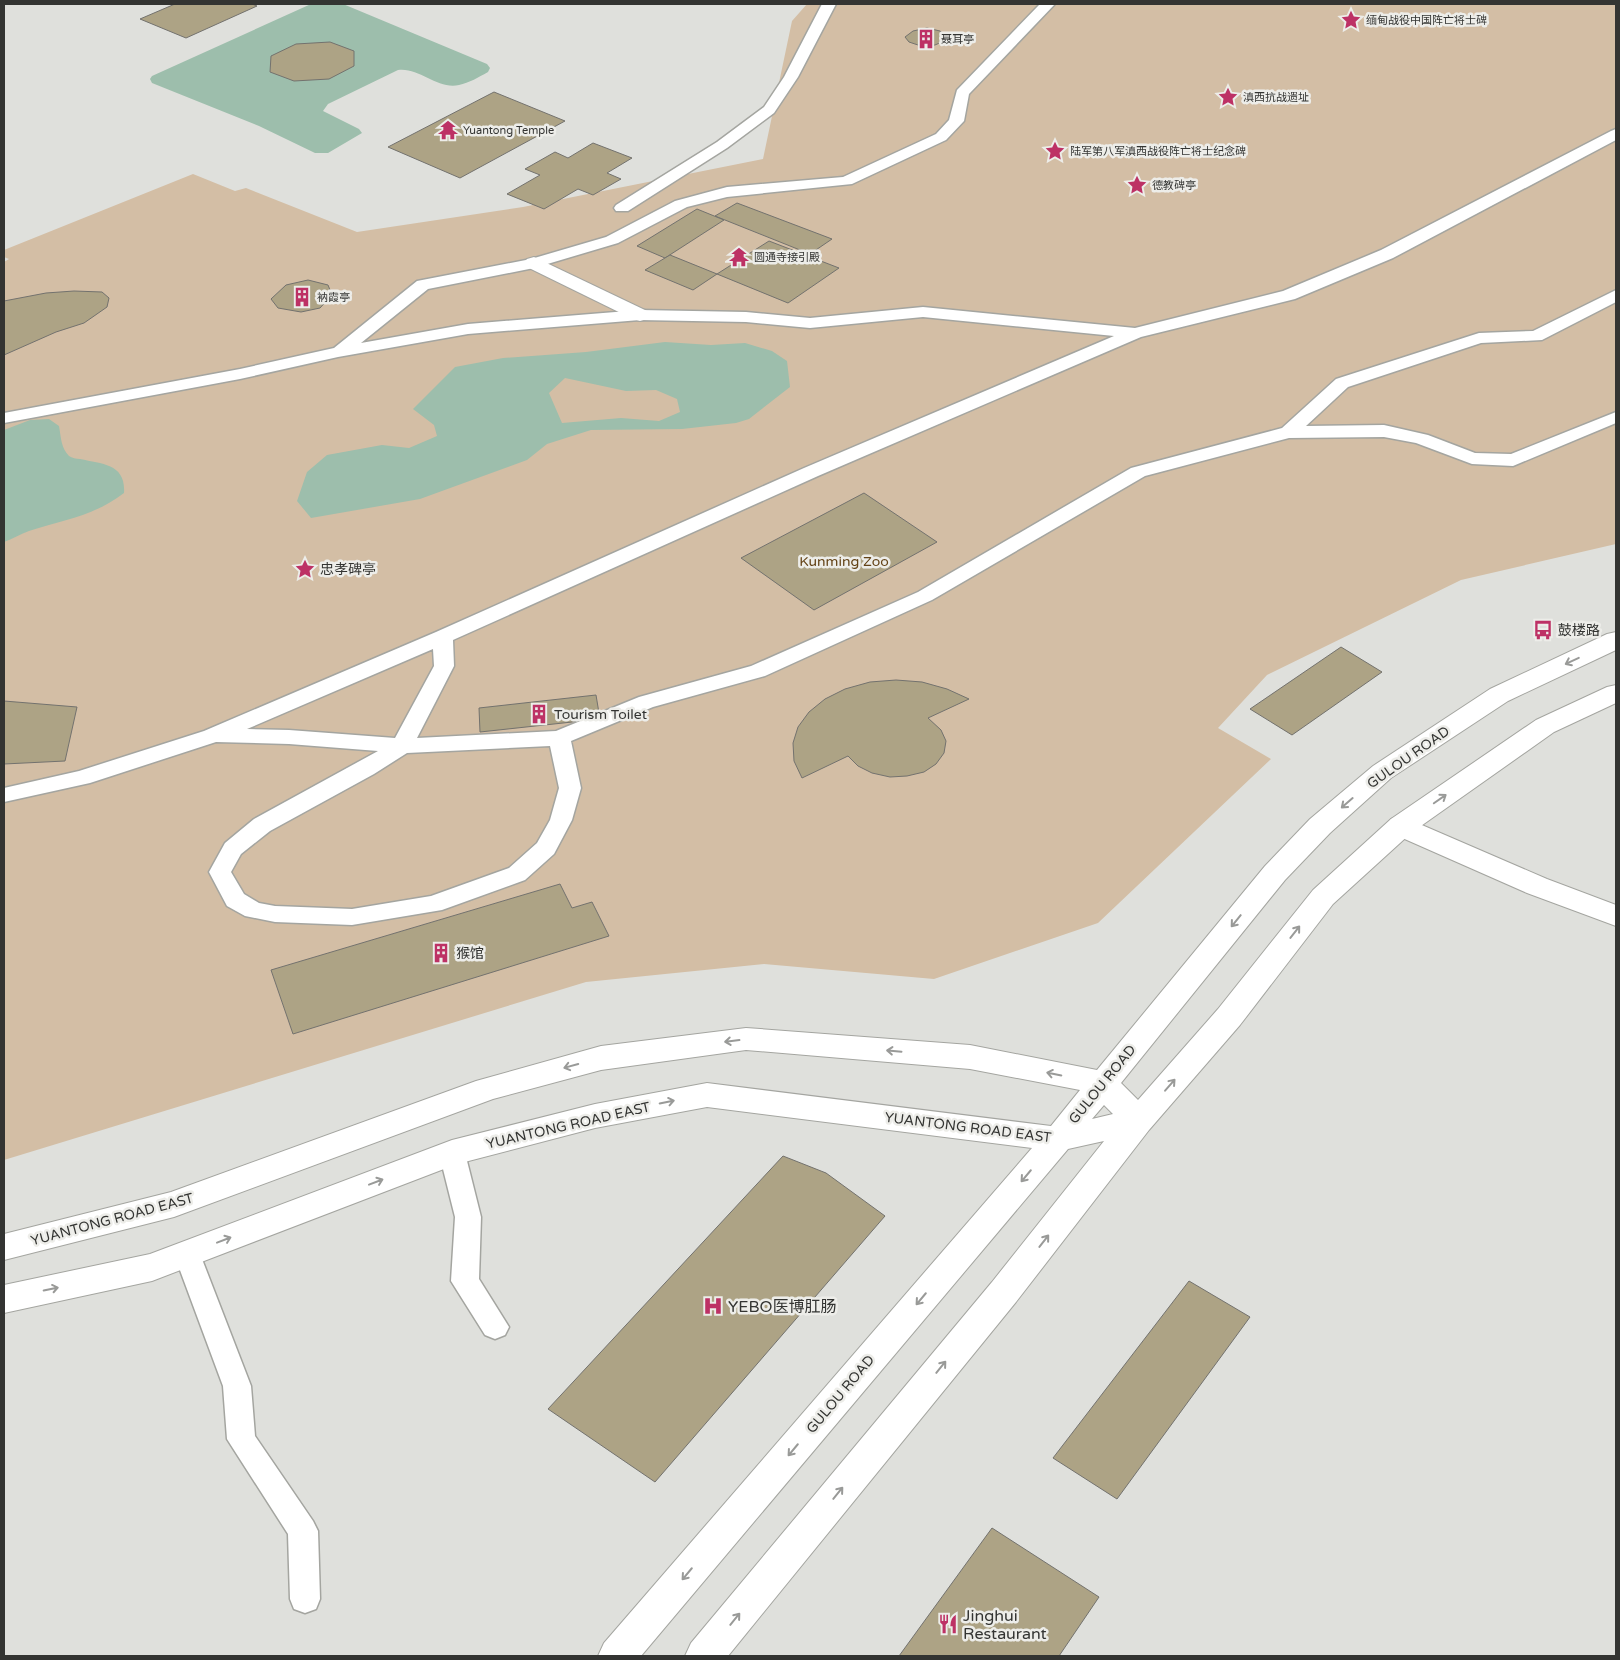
<svg xmlns="http://www.w3.org/2000/svg" width="1620" height="1660" font-family="'Varela Round','Noto Sans SC',sans-serif">
<style>
.green{fill:#d3bea5}
.water{fill:#9dbeac;fill-rule:evenodd}
.building{fill:#ada385;stroke:#73726e}
.lines{fill:none;stroke-linecap:round;stroke-linejoin:round}
.service-casing{stroke:#a4a5a0;stroke-width:3}
.pedestrian-casing{stroke:#a4a5a0;stroke-width:2}
.minor-casing{stroke:#a4a5a0;stroke-width:2}
.secondary-casing{stroke:#a4a5a0;stroke-width:2}
.service{fill:#fff;fill-rule:evenodd}
.pedestrian{fill:#fff;fill-rule:evenodd}
.minor{fill:#fff;fill-rule:evenodd}
.secondary{fill:#fff;fill-rule:evenodd}
.oneway{stroke:#999a98}
.labels{text-anchor:middle;stroke-width:5;stroke-linejoin:round;paint-order:stroke}
.far-poi-label{font-size:11px;fill:#333432;stroke:#edede9;text-anchor:start}
.park-label{font-size:14px;fill:#634216;stroke:#edede9}
.poi-label{font-size:14px;fill:#333432;stroke:#edede9;text-anchor:start}
.street-label{font-size:14px;fill:#333432;stroke:#edede9}
.near-poi-label{font-size:16px;fill:#333432;stroke:#edede9;text-anchor:start}
</style>
<rect width="100%" height="100%" fill="#dfe0dc"/>
<path class="green" d="M807 4H1616V544L1461 580 1267 675 1218 728 1271 759 1098 923 934 979 764 964 586 982 4 1160V262L9 259 4 257V250L193 174 235 191 246 188 357 232 523 207 763 159 792 21Z"/>
<g class="water">
<path d="M311 4H343L487 64 490 68 488 72C479 77 469 83 459 85 438 90 419 67 398 70L328 104 323 111 359 129 362 133 328 153H315L259 126 152 83 150 79 152 76Z"/>
<path d="M665 342 711 345 745 343 772 351 787 361 790 387 749 419 736 423 682 429 591 430 547 444 527 460 420 499 311 518 297 501 307 472 327 455 382 445 409 448 437 436 434 425 413 409 455 367 503 358 586 352ZM565 378 626 391 656 390 677 399 680 412 659 421 621 418 562 423 549 393Z"/>
<path d="M49 419 59 426C61 437 61 448 69 456 72 458 76 459 80 459 103 464 126 464 124 493 92 517 65 519 29 531 21 534 12 539 4 542V430L30 420Z"/>
</g>
<g class="building">
<path d="M175 4H252L257 6 186 38 140 19Z"/>
<path d="M927 28 940 31 945 35 944 41 935 45 921 46 909 42 905 37 913 31Z"/>
<path d="M330 42 354 51V66L329 79 294 81 270 72 271 56 296 44Z"/>
<path d="M494 92 565 121 460 178 388 147Z"/>
<path d="M593 143 632 158 607 173 621 179 593 195 578 189 544 209 507 194 540 175 525 169 555 152 568 158Z"/>
<path d="M737 203 832 239 810 254 715 216Z"/>
<path d="M697 209 724 220 665 258 637 246Z"/>
<path d="M769 241 839 268 788 303 717 274Z"/>
<path d="M670 255 717 274 693 290 645 270Z"/>
<path d="M308 280 328 285 332 295 320 308 301 312 278 308 271 299 286 285Z"/>
<path d="M74 291 102 292 109 298 107 307 84 323 56 332 4 355V301L46 293Z"/>
<path d="M864 493 937 542 814 610 741 558Z"/>
<path d="M1341 647 1382 672 1292 735 1250 709Z"/>
<path d="M896 680 922 682 947 689 969 699 928 718 941 730 946 741 944 753 936 764 924 772 907 776 890 777 872 773 858 766 848 756 802 778 794 761 793 743 798 727 809 712 825 699 845 689 870 682Z"/>
<path d="M596 695 600 719 480 732 479 708Z"/>
<path d="M4 701 77 707 65 761 4 764Z"/>
<path d="M560 884 572 908 592 902 609 936 293 1034 271 970Z"/>
<path d="M783 1156 826 1173 885 1216 655 1482 548 1409Z"/>
<path d="M1189 1281 1250 1317 1117 1499 1053 1458Z"/>
<path d="M992 1528 1099 1597 1059 1656H899Z"/>
</g>
<g class="lines">
<defs>
<g id="service">
<path d="M822 4H836L798 77 774 113 727 148 628 211H616L614 208 616 205 717 142 764 107 784 77Z"/>
<path d="M1040 4H1055L969 94 964 121 946 140 852 184 727 197 687 207 618 243 534 268 428 289 361 343 468 324 640 310 746 312 810 318 923 307 1135 328 1283 291 1381 250 1611 131 1616 129V140L1393 258 1295 299 1141 337 818 476 453 640 454 666 417 738 556 731 639 697 751 666 918 592 1131 468 1282 428 1336 379 1479 333 1533 331 1616 290V302L1542 340 1481 343 1348 387 1306 426 1384 425 1428 435 1475 453 1511 454 1616 412V423L1513 466 1472 464 1416 443 1384 437 1289 438 1145 476 932 600 765 676 653 707 571 741 581 788 572 820 554 854 525 880 442 910 352 925 275 922 245 916 227 906 209 872 225 843 254 819 378 751 289 744 216 742 90 783 4 802V788L79 771 204 731 436 632 804 468 1114 336 923 317 810 328 746 322 640 320 468 334 338 357 240 379 4 423V413L240 369 334 348 417 281 531 259 606 237 675 201 727 187 843 177 936 134 949 120 957 90ZM433 649 434 666 395 738 289 730 247 729ZM550 746 559 788 550 820 537 843 509 868 431 896 352 909 275 906 259 903 244 894 231 872 241 854 270 831 374 774 407 753Z"/>
<path d="M452 1143 461 1146 465 1153 481 1217 479 1279 509 1327 505 1335 495 1339 485 1335 451 1281 455 1217 439 1153 443 1146Z"/>
<path d="M187 1243 196 1246 200 1254 251 1386 255 1436 313 1521 318 1531 320 1599 316 1609 305 1613 294 1609 290 1599 288 1534 227 1439 223 1386 174 1254 178 1246Z"/>
</g>
<path id="pedestrian" d="M534 257 647 311 651 315 647 319 640 321 633 319 527 267 524 263 527 259Z"/>
<path id="minor" d="M1401 816 1547 879 1616 905V926L1527 893 1391 833 1387 826 1391 819Z"/>
<path id="secondary" d="M1616 632V650L1508 701 1391 778 1330 833 1285 880 1121 1083 1138 1100 1218 1009 1313 890 1391 819 1536 720 1607 687 1616 685V703L1554 732 1411 833 1333 904 1240 1025 1149 1130 1016 1302 728 1656H685L691 1643 992 1282 1104 1141 1068 1149 641 1656H598L604 1643 1032 1148 707 1107 595 1128 457 1164 152 1281 4 1313V1285L150 1254 452 1140 595 1104 707 1083 1051 1126 1080 1090 970 1069 746 1050 601 1070 493 1099 174 1217 4 1260V1234L171 1192 476 1081 601 1046 746 1028 970 1045 1097 1070 1265 866 1310 819 1373 766 1490 689 1607 634ZM1104 1105 1113 1114 1092 1119Z"/>
</defs>
<use href="#service" class="service-casing"/>
<use href="#pedestrian" class="pedestrian-casing"/>
<use href="#minor" class="minor-casing"/>
<use href="#secondary" class="secondary-casing"/>
<use href="#service" class="service"/>
<use href="#pedestrian" class="pedestrian"/>
<use href="#minor" class="minor"/>
<use href="#secondary" class="secondary"/>
</g>
<defs><path id="oneway-shaft" d="M-6 0H5M1.5-3L5.5 0L1.5 3" fill="none" stroke-width="1.6" stroke-linecap="round" stroke-linejoin="round" transform="scale(1.25)"/></defs>
<g class="oneway">
<use href="#oneway-shaft" transform="translate(1572 661) rotate(155)"/>
<use href="#oneway-shaft" transform="translate(1440 799) rotate(-35)"/>
<use href="#oneway-shaft" transform="translate(1347 803) rotate(139)"/>
<use href="#oneway-shaft" transform="translate(1236 921) rotate(129)"/>
<use href="#oneway-shaft" transform="translate(1295 932) rotate(-52)"/>
<use href="#oneway-shaft" transform="translate(732 1041) rotate(173)"/>
<use href="#oneway-shaft" transform="translate(894 1051) rotate(-175)"/>
<use href="#oneway-shaft" transform="translate(571 1066) rotate(165)"/>
<use href="#oneway-shaft" transform="translate(1054 1074) rotate(-169)"/>
<use href="#oneway-shaft" transform="translate(1170 1085) rotate(-49)"/>
<use href="#oneway-shaft" transform="translate(667 1102) rotate(-11)"/>
<use href="#oneway-shaft" transform="translate(1026 1176) rotate(130)"/>
<use href="#oneway-shaft" transform="translate(376 1182) rotate(-21)"/>
<use href="#oneway-shaft" transform="translate(224 1240) rotate(-21)"/>
<use href="#oneway-shaft" transform="translate(1044 1241) rotate(-52)"/>
<use href="#oneway-shaft" transform="translate(51 1289) rotate(-12)"/>
<use href="#oneway-shaft" transform="translate(921 1299) rotate(130)"/>
<use href="#oneway-shaft" transform="translate(941 1367) rotate(-51)"/>
<use href="#oneway-shaft" transform="translate(793 1450) rotate(130)"/>
<use href="#oneway-shaft" transform="translate(838 1493) rotate(-51)"/>
<use href="#oneway-shaft" transform="translate(687 1574) rotate(130)"/>
<use href="#oneway-shaft" transform="translate(735 1619) rotate(-51)"/>
</g>
<defs>
<symbol id="sight-bare" viewBox="-9 -9 18 18"><path d="M0-6L1.8-2.2L6-1.7L2.9 1.2L3.7 5.4L0 3.3L-3.7 5.4L-2.9 1.2L-6-1.7L-1.8-2.2Z" fill="#bd3165" stroke="#edede9" stroke-width="2.5" paint-order="stroke"/></symbol>
<symbol id="building-bare" viewBox="-9 -9 18 18"><path d="M-4-6H4V6H1V3H-1V6H-4ZM-2.5-4.3h1.7v1.8h-1.7ZM.8-4.3h1.7v1.8H.8ZM-2.5-1h1.7V.8h-1.7ZM.8-1h1.7V.8H.8Z" fill="#bd3165" stroke="#edede9" stroke-width="2.5" paint-order="stroke"/></symbol>
<symbol id="temple-bare" viewBox="-9 -9 18 18"><path d="M0-6L5-2H3V0L6.5 2.5H4V6H1.5V3h-3V6H-4V2.5H-6.5L-3 0V-2H-5Z" fill="#bd3165" stroke="#edede9" stroke-width="2.5" paint-order="stroke"/></symbol>
<symbol id="bus-bare" viewBox="-9 -9 18 18"><path d="M-5-6H5V4H4V6H2V4H-2V6H-4V4H-5ZM-3.5-4V0h7V-4ZM-3.5 1.2v1.5H-2V1.2ZM2 1.2v1.5H3.5V1.2Z" fill="#bd3165" stroke="#edede9" stroke-width="2.5" paint-order="stroke"/></symbol>
<symbol id="hospital-bare" viewBox="-9 -9 18 18"><path d="M-5-5h3v3.5h4V-5h3V5h-3V1.5h-4V5h-3Z" fill="#bd3165" stroke="#edede9" stroke-width="2.5" paint-order="stroke"/></symbol>
<symbol id="restaurant-bare" viewBox="-9 -9 18 18"><path d="M-5-6h1v4h1v-4h1v4h1v-4h1v5L-1.5 .5V6h-2V.5L-5-1ZM5-6V6H3V1.5H1.5Q1.5-4 5-6Z" fill="#bd3165" stroke="#edede9" stroke-width="2.5" paint-order="stroke"/></symbol>
</defs>
<g fill-rule="evenodd">
<use href="#sight-bare" x="1337" y="6" width="28" height="28"/>
<use href="#building-bare" x="912" y="25" width="28" height="28"/>
<use href="#sight-bare" x="1214" y="83" width="28" height="28"/>
<use href="#temple-bare" x="434" y="116" width="28" height="28"/>
<use href="#sight-bare" x="1041" y="137" width="28" height="28"/>
<use href="#sight-bare" x="1123" y="171" width="28" height="28"/>
<use href="#temple-bare" x="725" y="243" width="28" height="28"/>
<use href="#building-bare" x="288" y="283" width="28" height="28"/>
<use href="#sight-bare" x="291" y="555" width="28" height="28"/>
<use href="#bus-bare" x="1529" y="616" width="28" height="28"/>
<use href="#building-bare" x="525" y="700" width="28" height="28"/>
<use href="#building-bare" x="427" y="939" width="28" height="28"/>
<use href="#hospital-bare" x="699" y="1292" width="28" height="28"/>
<use href="#restaurant-bare" x="934" y="1610" width="28" height="28"/>
</g>
<g class="labels">
<g class="far-poi-label">
<text x="1366" y="24">缅甸战役中国阵亡将士碑</text>
<text x="941" y="43">聂耳亭</text>
<text x="1243" y="101">滇西抗战遗址</text>
<text x="463" y="134">Yuantong Temple</text>
<text x="1070" y="155">陆军第八军滇西战役阵亡将士纪念碑</text>
<text x="1152" y="189">德教碑亭</text>
<text x="754" y="261">圆通寺接引殿</text>
<text x="317" y="301">衲霞亭</text>
</g>
<g class="park-label">
<text x="844" y="566">Kunming Zoo</text>
</g>
<g class="poi-label">
<text x="320" y="574">忠孝碑亭</text>
<text x="1558" y="635">鼓楼路</text>
<text x="554" y="719">Tourism Toilet</text>
<text x="456" y="958">猴馆</text>
</g>
<g class="street-label">
<text transform="translate(1408 757) rotate(-35)" y="5">GULOU ROAD</text>
<text transform="translate(1102 1084) rotate(-51)" y="5">GULOU ROAD</text>
<text transform="translate(568 1125) rotate(-13)" y="5">YUANTONG ROAD EAST</text>
<text transform="translate(968 1127) rotate(7)" y="5">YUANTONG ROAD EAST</text>
<text transform="translate(112 1219) rotate(-15)" y="5">YUANTONG ROAD EAST</text>
<text transform="translate(840 1394) rotate(-50)" y="5">GULOU ROAD</text>
</g>
<g class="near-poi-label">
<text x="728" y="1312">YEBO医博肛肠</text>
<text x="963" y="1621">Jinghui<tspan x="963" dy="18">Restaurant</tspan></text>
</g>
</g>
<rect width="1620" height="1660" fill="none" stroke="#333432" stroke-width="10"/>
</svg>
